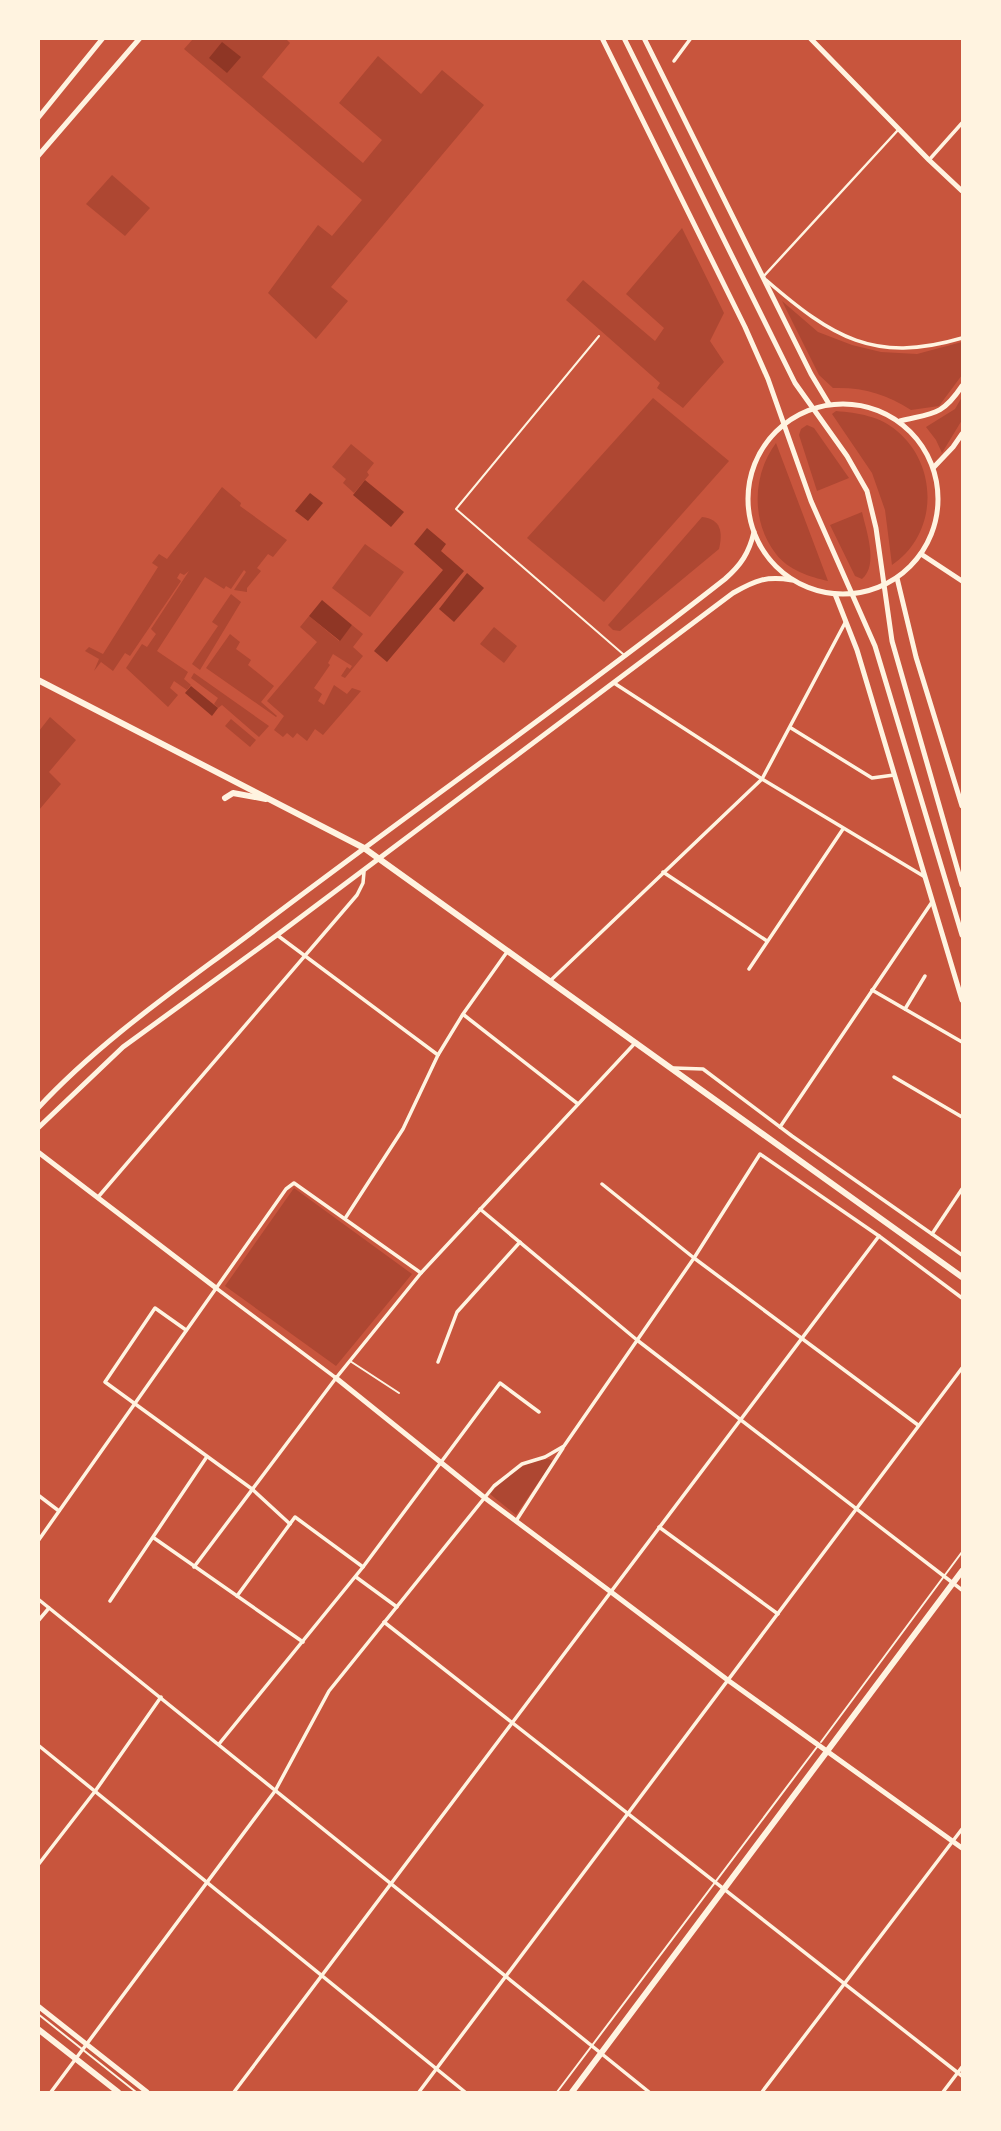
<svg xmlns="http://www.w3.org/2000/svg" width="1001" height="2131" font-family="'Source Sans 3',sans-serif">
<style>
.green{fill:#ae4732}
.water{fill:#8f3625}
.lines{fill:none;stroke-linecap:round;stroke-linejoin:round}
.service{stroke:#fff3e0;stroke-width:2}
.pedestrian{stroke:#fff3e0;stroke-width:2.5}
.minor{stroke:#fff3e0;stroke-width:3.5}
.tertiary{stroke:#fff3e0;stroke-width:5}
.secondary{stroke:#fff3e0;stroke-width:5}
.primary{stroke:#fff3e0;stroke-width:6}
</style>
<rect width="100%" height="100%" fill="#c8553d"/>
<g class="green">
<path d="M193 39H286L290 43 262 77 363 163 382 140 339 103 378 56 421 94 442 70 484 105 331 287 348 301 316 339 268 293 318 225 332 236 362 200 184 49Z"/>
<path d="M112 175 150 208 125 236 86 204Z"/>
<path d="M682 228 724 313 710 341 724 362 683 408 657 388 660 383 566 300 583 280 655 341 664 328 626 294Z"/>
<path d="M782 301 818 332 852 345 881 352 917 354 962 342V375L939 406 911 410C886 394 863 387 833 388L819 375Z"/>
<path d="M962 397V420L942 453 936 440 926 427 955 409Z"/>
<path d="M653 398 729 461 604 602 527 538Z"/>
<path d="M836 411C858 413 880 416 897 431 939 466 938 534 892 565L885 510 872 473 832 414Z"/>
<path d="M807 425 814 428 849 478 817 491 799 435 801 429Z"/>
<path d="M776 443 828 581C810 577 788 570 776 554 751 522 752 475 776 443Z"/>
<path d="M351 444 374 463 367 472 369 475 354 493 343 483 346 479 332 467Z"/>
<path d="M222 487 241 503 240 506 287 540 273 557 268 554 257 568 261 571 247 588V592L234 590 246 572 244 570 231 589 226 586 224 589 205 577 157 651 188 672 184 679 191 685 187 690 174 681 170 688 178 695 168 707 126 668 142 644 147 647 156 634 151 629 189 571 184 575 180 573 177 578 181 581 130 656 125 653 113 671 101 662 94 671 99 659 85 651 89 647 103 654 158 567 152 563 159 554 167 559Z"/>
<path d="M862 512C866 530 879 565 862 579L855 576 830 525Z"/>
<path d="M702 517C721 519 723 532 719 549L620 631 613 630 608 625Z"/>
<path d="M365 544 404 572 370 617 332 588Z"/>
<path d="M231 594 241 602 200 670 192 664 218 626 212 622Z"/>
<path d="M309 616 339 641 352 625 363 634 353 647 363 656 345 678 341 676 347 667 350 669 352 666 333 654 328 663 330 665 314 688 322 694 318 701 324 705 334 685 347 694 352 688 361 691 323 735 315 729 307 741 297 733 293 738 287 733 283 737 274 730 284 716 267 701 317 642 300 627Z"/>
<path d="M494 627 517 646 504 663 480 644Z"/>
<path d="M230 634 240 642 236 649 251 660 248 665 274 686 261 702 277 716 276 717 206 668Z"/>
<path d="M194 673 269 726 259 737 222 705 218 708 214 704 218 698 191 678Z"/>
<path d="M50 717 76 740 49 772 61 784 39 810V731Z"/>
<path d="M231 719 256 740 250 747 225 726Z"/>
<path d="M294 1188 412 1274 336 1366 225 1286Z"/>
<path d="M549 1459 553 1461 516 1515 490 1494C506 1475 524 1461 549 1459Z"/>
</g>
<g class="water">
<path d="M222 42 241 57 227 73 209 58Z"/>
<path d="M365 480 404 512 391 527 353 495Z"/>
<path d="M310 493 323 503 308 521 295 511Z"/>
<path d="M427 528 446 544 441 551 464 571 387 662 374 651 443 570 414 544Z"/>
<path d="M467 573 484 588 454 622 439 609Z"/>
<path d="M322 600 352 625 340 641 309 616Z"/>
<path d="M191 686 218 708 212 716 185 693Z"/>
</g>
<g class="lines">
<g class="service">
<path d="M599 336 456 509 623 654"/>
<path d="M350 1361 399 1393"/>
<path d="M821 1742 962 1552"/>
<path d="M38 2014 136 2092"/>
<path d="M557 2092 817 1747"/>
</g>
<path class="pedestrian" d="M763 277 898 130"/>
<g class="minor">
<path d="M674 61 691 38"/>
<path d="M929 160 962 123"/>
<path d="M766 280C832 337 874 364 962 338"/>
<path d="M614 683 762 779 925 877"/>
<path d="M791 728 872 778 894 775"/>
<path d="M663 872 767 941"/>
<path d="M277 935 438 1055"/>
<path d="M749 969 843 829"/>
<path d="M550 981 762 779 846 621"/>
<path d="M872 990 962 1042"/>
<path d="M905 1009 925 976"/>
<path d="M464 1015 578 1104"/>
<path d="M674 1068 703 1069 792 1136 962 1255"/>
<path d="M894 1077 962 1117"/>
<path d="M780 1127 932 902"/>
<path d="M602 1184 694 1258 918 1425"/>
<path d="M99 1196 357 895 363 883 364 872"/>
<path d="M480 1209 637 1340 962 1590"/>
<path d="M346 1217 403 1129 438 1055 463 1014 507 952"/>
<path d="M932 1234 962 1189"/>
<path d="M216 1288 336 1378"/>
<path d="M186 1330 155 1308 105 1382 252 1489 290 1524"/>
<path d="M438 1362 457 1312 520 1242"/>
<path d="M38 1495 59 1511"/>
<path d="M516 1521 563 1448"/>
<path d="M659 1527 778 1614"/>
<path d="M154 1538 303 1642"/>
<path d="M38 1541 286 1189 294 1183 421 1273"/>
<path d="M194 1567 336 1378 421 1273 636 1042"/>
<path d="M356 1577 397 1607"/>
<path d="M237 1596 295 1517 363 1567"/>
<path d="M38 1599 649 2092"/>
<path d="M110 1601 206 1458"/>
<path d="M38 1621 49 1608"/>
<path d="M384 1622 962 2076"/>
<path d="M219 1744 363 1567 500 1383 539 1412"/>
<path d="M38 1745 465 2092"/>
<path d="M38 1865 96 1790 161 1697"/>
<path d="M51 2092 275 1791 329 1691 494 1486 522 1464 545 1457 564 1446 694 1258 760 1154 879 1236 962 1298"/>
<path d="M234 2092 879 1236"/>
<path d="M419 2092 962 1368"/>
<path d="M762 2092 962 1829"/>
<path d="M943 2092 962 2067"/>
</g>
<g class="tertiary">
<path d="M644 38 811 374 829 404"/>
<path d="M810 38 929 160 962 191"/>
<path d="M38 118 103 38"/>
<path d="M900 421C933 413 942 416 962 386"/>
<path d="M934 467 953 447 962 434"/>
<path d="M921 554 962 581"/>
<path d="M897 578 916 657 962 806"/>
<path d="M835 594 857 650 962 1000"/>
<path d="M38 1152 216 1288"/>
<path d="M336 1378 485 1498 611 1592 729 1681 962 1848"/>
</g>
<g class="secondary">
<path d="M602 38 745 327 768 379 811 501 875 646 962 935"/>
<path d="M624 38 795 383 847 456 867 491 876 528 892 641 962 885"/>
<path d="M38 156 140 38"/>
<circle cx="843" cy="499" r="95"/>
<path d="M38 1108C102 1039 181 986 255 930 410 812 571 700 725 579 741 565 749 553 754 532"/>
<path d="M38 1128 123 1047 277 935 733 593C756 580 766 576 792 580"/>
<path d="M38 2006 147 2092"/>
</g>
<g class="primary">
<path d="M38 680 364 848 962 1277"/>
<path d="M225 798 233 793 266 799"/>
<path d="M38 2029 118 2092"/>
<path d="M572 2092 962 1571"/>
</g>
</g>
<rect width="1001" height="2131" fill="none" stroke="#fff3e0" stroke-width="80"/>
</svg>
